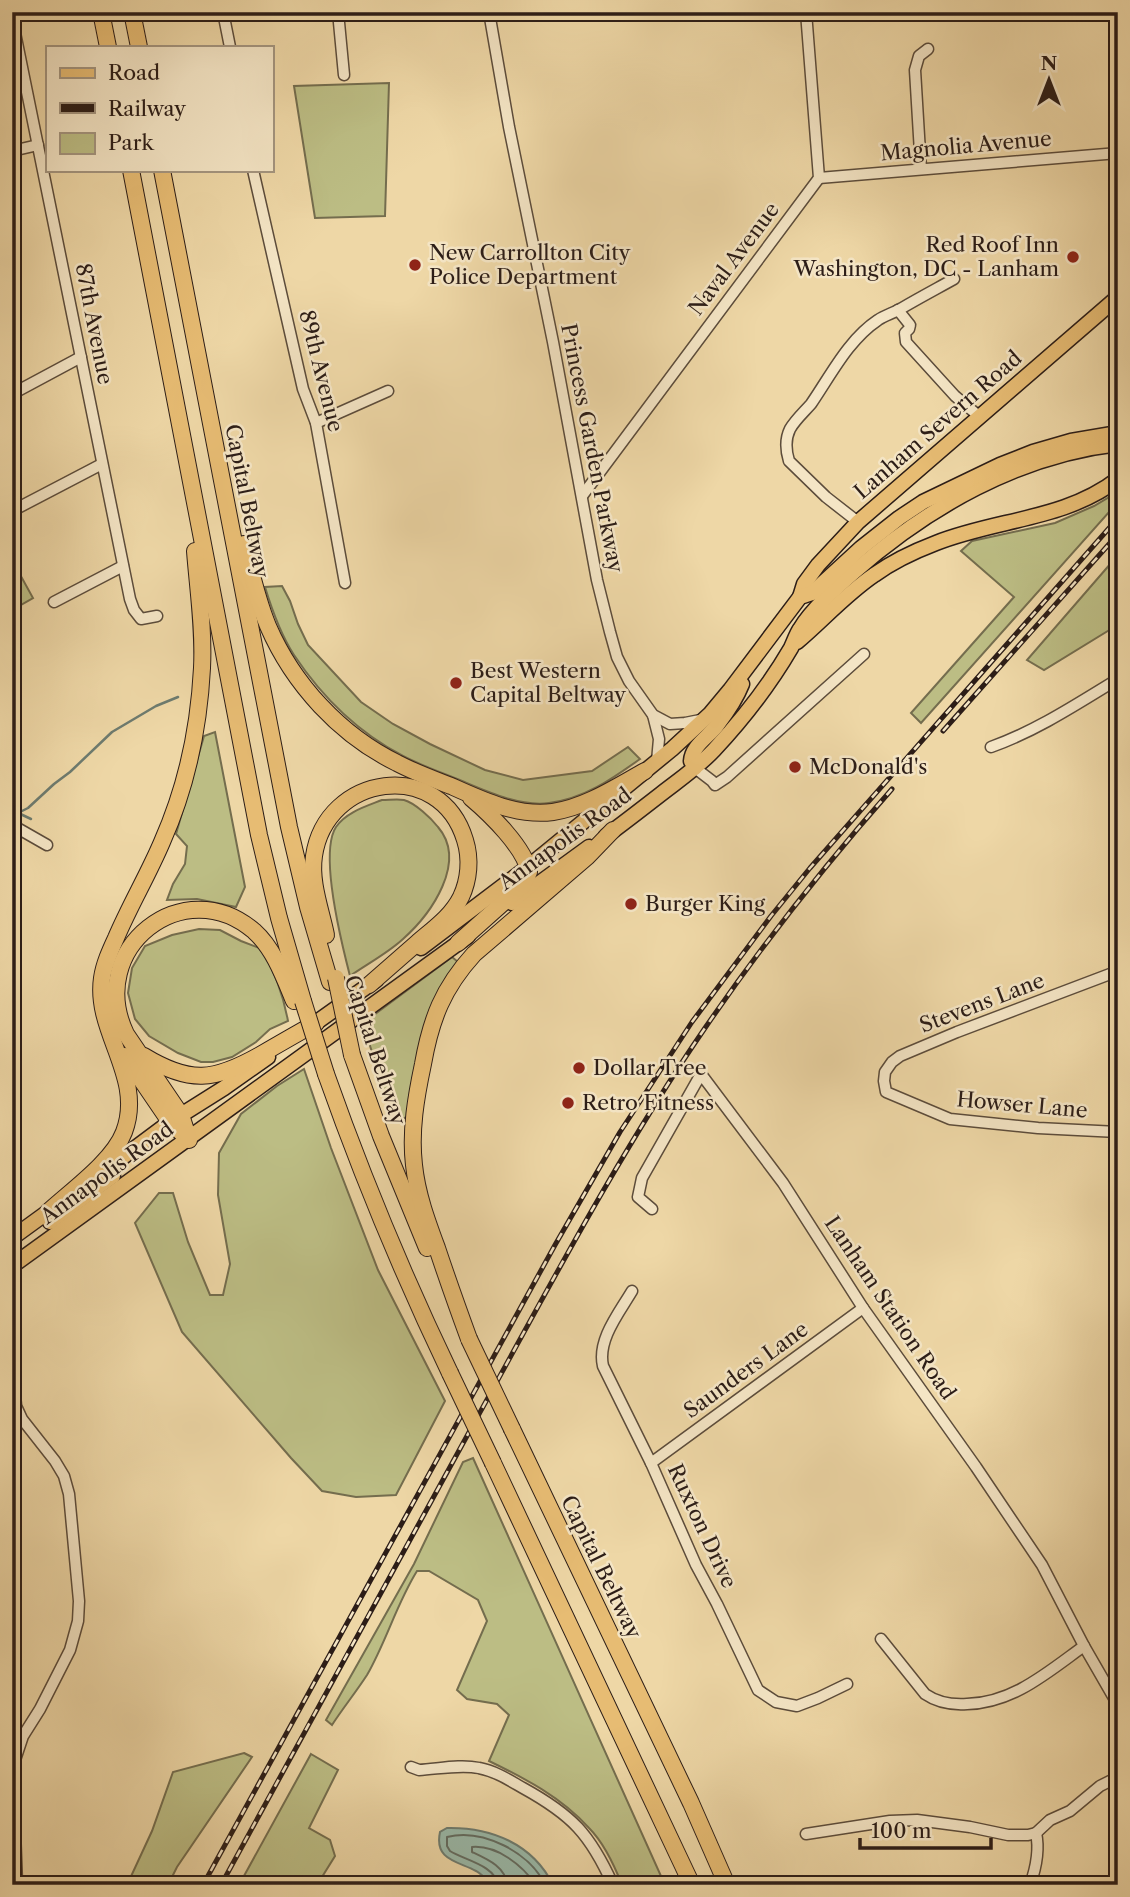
<svg xmlns="http://www.w3.org/2000/svg" width="1130" height="1897" font-family="'Libre Caslon Text',serif">
<style>
.green{fill:#bcbd84;stroke:#746d4e;stroke-width:2}
.water{fill:#99b9a9;stroke:#6d7b6f;stroke-width:2}
.lines{fill:none;stroke-linecap:round;stroke-linejoin:round}
.shore{stroke:#626b60;stroke-width:2}
.stream{stroke:#6d7b6f;stroke-width:2.5}
.minor-casing{stroke:#5c4c3b;stroke-width:13}
.major-casing{stroke:#2c1d17;stroke-width:17}
.highway-casing{stroke:#2c1d17;stroke-width:18}
.minor{stroke:#f4e5c5;stroke-width:10}
.major{stroke:#e7bc73;stroke-width:14}
.highway{stroke:#e7bc73;stroke-width:16}
.rail-casing{stroke:#2c1d17;stroke-width:5}
.rail{stroke:#f4e5c5;stroke-width:2.5;stroke-dasharray:8;stroke-linecap:butt}
.highway-bridge-casing{stroke:#2c1d17;stroke-width:18;stroke-linecap:butt}
.highway-bridge{stroke:#e7bc73;stroke-width:16}
.poi-dot{fill:#8f2418;stroke:#f4e5c5;stroke-width:2.5}
.labels{text-anchor:middle;stroke-width:5;stroke-linejoin:round;paint-order:stroke}
.street-label{font-size:21px;fill:#2c1d17;stroke:#f4e5c5}
.poi-label{font-size:21px;fill:#2c1d17;stroke:#f4e5c5;text-anchor:start}
</style>
<rect width="100%" height="100%" fill="#eed7a6"/>
<filter id="stains"><feTurbulence type="fractalNoise" baseFrequency=".00286" numOctaves="4"/><feColorMatrix values="0 0 0 0 .2 0 0 0 0 .09 0 0 0 0 .02 0 0 0 .5 -.17"/></filter>
<radialGradient id="worn" r=".72"><stop offset=".6" stop-color="#630" stop-opacity="0"/><stop offset="1" stop-color="#630" stop-opacity=".3"/></radialGradient>
<g class="green">
<path d="M389 83 385 216 315 218 294 86Z"/>
<path d="M1116 493 1118 495V502L921 723 911 713 1014 597 961 551 972 541 1055 523 1094 506Z"/>
<path d="M1118 555V623L1111 629 1044 670 1027 660Z"/>
<path d="M17 569 33 598 12 610V571Z"/>
<path d="M282 586 290 601 298 624 308 645 361 702 393 724 430 744 485 770 523 780 592 771 628 747 640 759C612 779 584 799 549 803 521 807 488 792 462 781 443 773 422 766 403 756 359 733 322 697 294 655 281 635 272 610 265 587Z"/>
<path d="M215 732 245 887 236 907 197 899 167 900 173 884 185 864 187 846 176 834 204 736Z"/>
<path d="M382 800C389 800 398 799 404 800 415 803 431 818 438 827 468 862 431 914 403 939 388 953 367 964 350 976 342 945 319 853 336 827 346 812 367 806 382 800Z"/>
<path d="M199 929 220 930 241 941 262 949C275 972 283 994 288 1021L270 1029 256 1042 232 1057 213 1062H201L178 1053 149 1036 135 1019 128 993 132 968 145 946 172 935Z"/>
<path d="M452 957 458 962 407 1117 399 1120 387 1101 363 1023Z"/>
<path d="M304 1069 331 1148 378 1270 445 1401 396 1495 356 1497 322 1491 291 1458 182 1332 135 1223 159 1193H173L188 1242 210 1295H223L230 1264 218 1195 219 1153 241 1114 277 1086Z"/>
<path d="M473 1458 665 1885H622C615 1867 603 1842 589 1828 561 1797 526 1779 489 1761L509 1715 497 1704 467 1699 457 1690 487 1621 478 1600 429 1571H417C397 1603 386 1642 367 1675 356 1692 343 1708 332 1725L326 1720 414 1564 463 1462Z"/>
<path d="M244 1753 252 1757 177 1867 168 1885H127L152 1831 173 1772Z"/>
<path d="M311 1754 338 1770 309 1828 330 1840 335 1856 317 1885H239Z"/>
</g>
<path class="water" d="M447 1828C491 1827 533 1844 553 1885 541 1885 502 1888 494 1884 487 1881 482 1874 476 1871 457 1861 434 1860 440 1832Z"/>
<g class="lines">
<g class="shore">
<path d="M498 1885C495 1865 464 1860 450 1851L447 1846V1837C482 1828 530 1852 545 1885"/>
<path d="M507 1885C506 1867 487 1859 472 1852V1847C497 1845 522 1865 536 1885"/>
</g>
<g class="stream">
<path d="M12 810 31 819"/>
<path d="M18 813 28 808 54 784 70 772 112 732 156 706 178 697"/>
</g>
<defs>
<g id="minor">
<path d="M223 12 230 47"/>
<path d="M338 12 344 75"/>
<path d="M489 12 509 127 553 342 597 580 610 632 617 657 629 681 653 715 670 724 685 723 705 719"/>
<path d="M12 18 130 599 134 610 141 619 157 616"/>
<path d="M12 151 38 145"/>
<path d="M921 169 915 70 919 56 928 49"/>
<path d="M253 170 303 389 316 423 345 583"/>
<path d="M819 178 1118 153"/>
<path d="M898 310 910 325 909 329 905 333 906 342 955 396 980 417"/>
<path d="M12 394 81 357"/>
<path d="M316 423 388 391"/>
<path d="M582 496 819 178 806 12"/>
<path d="M12 511 102 464"/>
<path d="M858 522 826 497 789 461C786 451 785 439 790 429 795 420 804 412 811 404 831 375 848 340 878 320 885 315 894 313 902 308 919 298 936 289 954 279"/>
<path d="M54 602 123 566"/>
<path d="M653 715 659 739 657 761"/>
<path d="M991 747C1036 731 1077 704 1118 679"/>
<path d="M695 768 712 781 715 785 727 777 864 654"/>
<path d="M12 825 47 845"/>
<path d="M1118 971 957 1032 900 1056 892 1062 885 1072 884 1081 886 1092 950 1119 1038 1128 1118 1132"/>
<path d="M652 1209 638 1197 642 1178 701 1074 783 1183 863 1308 976 1467 1042 1565 1084 1646 1118 1705"/>
<path d="M632 1291C619 1313 597 1340 603 1366L651 1463 696 1565 717 1604 758 1690 776 1702 797 1706 818 1698 847 1684"/>
<path d="M12 1360 16 1406 22 1419 55 1461 64 1476 69 1494 79 1601 78 1621 70 1650 40 1709 23 1736 15 1760 14 1803 17 1885"/>
<path d="M651 1463 863 1308"/>
<path d="M881 1639 925 1694C938 1703 952 1705 967 1704 1013 1703 1048 1672 1084 1646"/>
<path d="M411 1767 419 1770C438 1769 460 1764 479 1768 495 1771 509 1780 523 1788 572 1815 590 1834 613 1885"/>
<path d="M806 1834 890 1821 917 1820 970 1827 1008 1835H1028L1036 1833 1050 1820 1070 1811 1100 1786 1118 1777"/>
<path d="M1030 1885C1036 1868 1040 1851 1036 1833"/>
</g>
<g id="major">
<path d="M800 597 804 584 818 565 858 522 1118 297"/>
<path d="M797 642C823 620 846 594 874 575 892 562 915 551 936 543 996 519 1065 520 1118 479"/>
<path d="M695 768 691 761C692 745 710 736 718 724 728 711 736 699 742 684"/>
<path d="M606 836C625 822 643 808 661 794 679 780 698 767 714 750 742 720 770 684 791 648 794 642 796 635 800 629 812 609 837 587 854 572 928 507 1019 455 1118 444"/>
<path d="M512 903 589 847"/>
<path d="M421 948 528 867 672 749 710 714 730 690 800 597 812 593 861 548 899 518 923 502 1000 465 1033 452 1071 441 1118 433"/>
<path d="M307 1029 376 980"/>
<path d="M95 1178 170 1122 224 1088 268 1057"/>
<path d="M50 1222 113 1176"/>
<path d="M12 1238 56 1206"/>
<path d="M12 1266 468 936"/>
</g>
<g id="highway">
<path d="M101 12 108 47"/>
<path d="M132 12 139 47"/>
<path d="M131 170 259 835 279 918 303 1001"/>
<path d="M162 170 289 827 308 907 330 982"/>
<path d="M244 544C251 571 257 600 268 626 293 684 340 735 397 763 414 772 433 779 451 786 482 800 518 817 553 812 586 807 616 787 645 771"/>
<path d="M326 935C321 910 310 882 314 856 326 774 440 757 465 840 471 859 469 880 461 897 451 917 433 929 417 943 401 957 385 971 369 985"/>
<path d="M458 943 523 885 529 872C525 848 490 814 471 798"/>
<path d="M352 1055 381 1136 427 1248"/>
<path d="M125 1056 170 1122 187 1138"/>
<path d="M144 1056C190 1084 214 1081 260 1055 279 1044 298 1033 316 1023"/>
<path d="M326 1074C362 1176 403 1275 450 1373"/>
<path d="M189 1140 181 1115 126 1034C85 948 184 871 254 931 274 949 284 977 294 1001"/>
<path d="M48 1212C72 1190 113 1161 124 1132 145 1077 94 1032 102 978 104 964 110 951 116 938 130 905 148 875 162 842 186 788 199 727 202 668 204 629 198 590 195 551"/>
<path d="M469 1339C458 1309 447 1278 437 1248 427 1221 417 1194 414 1165 410 1131 416 1097 423 1064 431 1019 443 988 474 954L587 857 613 830"/>
<path d="M512 1429 691 1803 727 1885"/>
<path d="M493 1463 692 1885"/>
</g>
</defs>
<use href="#minor" class="minor-casing"/>
<use href="#major" class="major-casing"/>
<use href="#highway" class="highway-casing"/>
<use href="#minor" class="minor"/>
<use href="#major" class="major"/>
<use href="#highway" class="highway"/>
<defs>
<g id="rail">
<path d="M943 731 1118 534"/>
<path d="M203 1885 555 1245 620 1132 692 1022 771 916 810 868 1118 518"/>
<path d="M221 1885C305 1731 389 1578 473 1425 547 1291 618 1155 705 1028 762 945 825 865 892 789"/>
</g>
</defs>
<use href="#rail" class="rail-casing"/>
<use href="#rail" class="rail"/>
<defs>
<g id="highway-bridge">
<path d="M336 978 352 1055"/>
<path d="M303 1001 326 1074"/>
<path d="M469 1339 512 1429"/>
<path d="M450 1373 493 1463"/>
</g>
</defs>
<use href="#highway-bridge" class="highway-bridge-casing"/>
<use href="#highway-bridge" class="highway-bridge"/>
</g>
<g class="poi-dot">
<circle cx="1073" cy="257" r="7"/>
<circle cx="415" cy="265" r="7"/>
<circle cx="456" cy="683" r="7"/>
<circle cx="795" cy="767" r="7"/>
<circle cx="631" cy="904" r="7"/>
<circle cx="579" cy="1068" r="7"/>
<circle cx="568" cy="1103" r="7"/>
</g>
<g class="labels">
<g class="street-label">
<text transform="translate(966 146) rotate(-5)" y="7">Magnolia Avenue</text>
<text transform="translate(734 259) rotate(-53)" y="7">Naval Avenue</text>
<text transform="translate(94 324) rotate(79)" y="7">87th Avenue</text>
<text transform="translate(321 371) rotate(76)" y="7">89th Avenue</text>
<text transform="translate(938 425) rotate(-41)" y="7">Lanham Severn Road</text>
<text transform="translate(592 448) rotate(79)" y="7">Princess Garden Parkway</text>
<text transform="translate(247 501) rotate(79)" y="7">Capital Beltway</text>
<text transform="translate(565 839) rotate(-36)" y="7">Annapolis Road</text>
<text transform="translate(982 1003) rotate(-21)" y="7">Stevens Lane</text>
<text transform="translate(375 1050) rotate(72)" y="7">Capital Beltway</text>
<text transform="translate(1022 1105) rotate(5)" y="7">Howser Lane</text>
<text transform="translate(107 1173) rotate(-36)" y="7">Annapolis Road</text>
<text transform="translate(890 1308) rotate(56)" y="7">Lanham Station Road</text>
<text transform="translate(746 1370) rotate(-36)" y="7">Saunders Lane</text>
<text transform="translate(702 1526) rotate(65)" y="7">Ruxton Drive</text>
<text transform="translate(601 1567) rotate(64)" y="7">Capital Beltway</text>
</g>
<g class="poi-label">
<text x="1059" y="252" text-anchor="end">Red Roof Inn<tspan x="1059" dy="24">Washington, DC - Lanham</tspan></text>
<text x="429" y="260">New Carrollton City<tspan x="429" dy="24">Police Department</tspan></text>
<text x="470" y="678">Best Western<tspan x="470" dy="24">Capital Beltway</tspan></text>
<text x="809" y="774">McDonald's</text>
<text x="645" y="911">Burger King</text>
<text x="593" y="1075">Dollar Tree</text>
<text x="582" y="1110">Retro Fitness</text>
</g>
</g>
<rect width="1130" height="1897" fill="none" stroke="#eed7a6" stroke-width="42"/>
<rect x="14" y="14" width="1102" height="1869" fill="none" stroke="#2c1d17" stroke-width="3.5"/>
<rect x="21" y="21" width="1088" height="1855" fill="none" stroke="#2c1d17" stroke-width="2"/>
<rect x="46" y="46" width="228" height="126" fill="#f4e5c5" stroke="#a4957f" stroke-width="2"/>
<rect x="60" y="68" width="35" height="10" fill="#e7bc73" stroke="#a4957f" stroke-width="2"/>
<text x="108" y="80" font-size="21" fill="#2c1d17">Road</text>
<rect x="60" y="103" width="35" height="10" fill="#2c1d17" stroke="#a4957f" stroke-width="2"/>
<text x="108" y="116" font-size="21" fill="#2c1d17">Railway</text>
<rect x="60" y="133" width="35" height="21" fill="#bcbd84" stroke="#a4957f" stroke-width="2"/>
<text x="108" y="150" font-size="21" fill="#2c1d17">Park</text>
<g transform="translate(1049 80)" stroke="#f4e5c5" stroke-width="5" paint-order="stroke">
<path d="M0-5L12 26L0 18L-12 26Z" fill="#2c1d17"/>
<text y="-10" font-size="19" font-weight="bold" text-anchor="middle" fill="#2c1d17">N</text>
</g>
<path d="M860 1838v10h131v-10" fill="none" stroke="#2c1d17" stroke-width="3.5"/>
<text x="871" y="1838" font-size="21" fill="#2c1d17" stroke="#f4e5c5" stroke-width="5" paint-order="stroke">100 m</text>
<rect width="100%" height="100%" filter="url(#stains)"/>
<rect width="100%" height="100%" fill="url(#worn)"/>
</svg>
